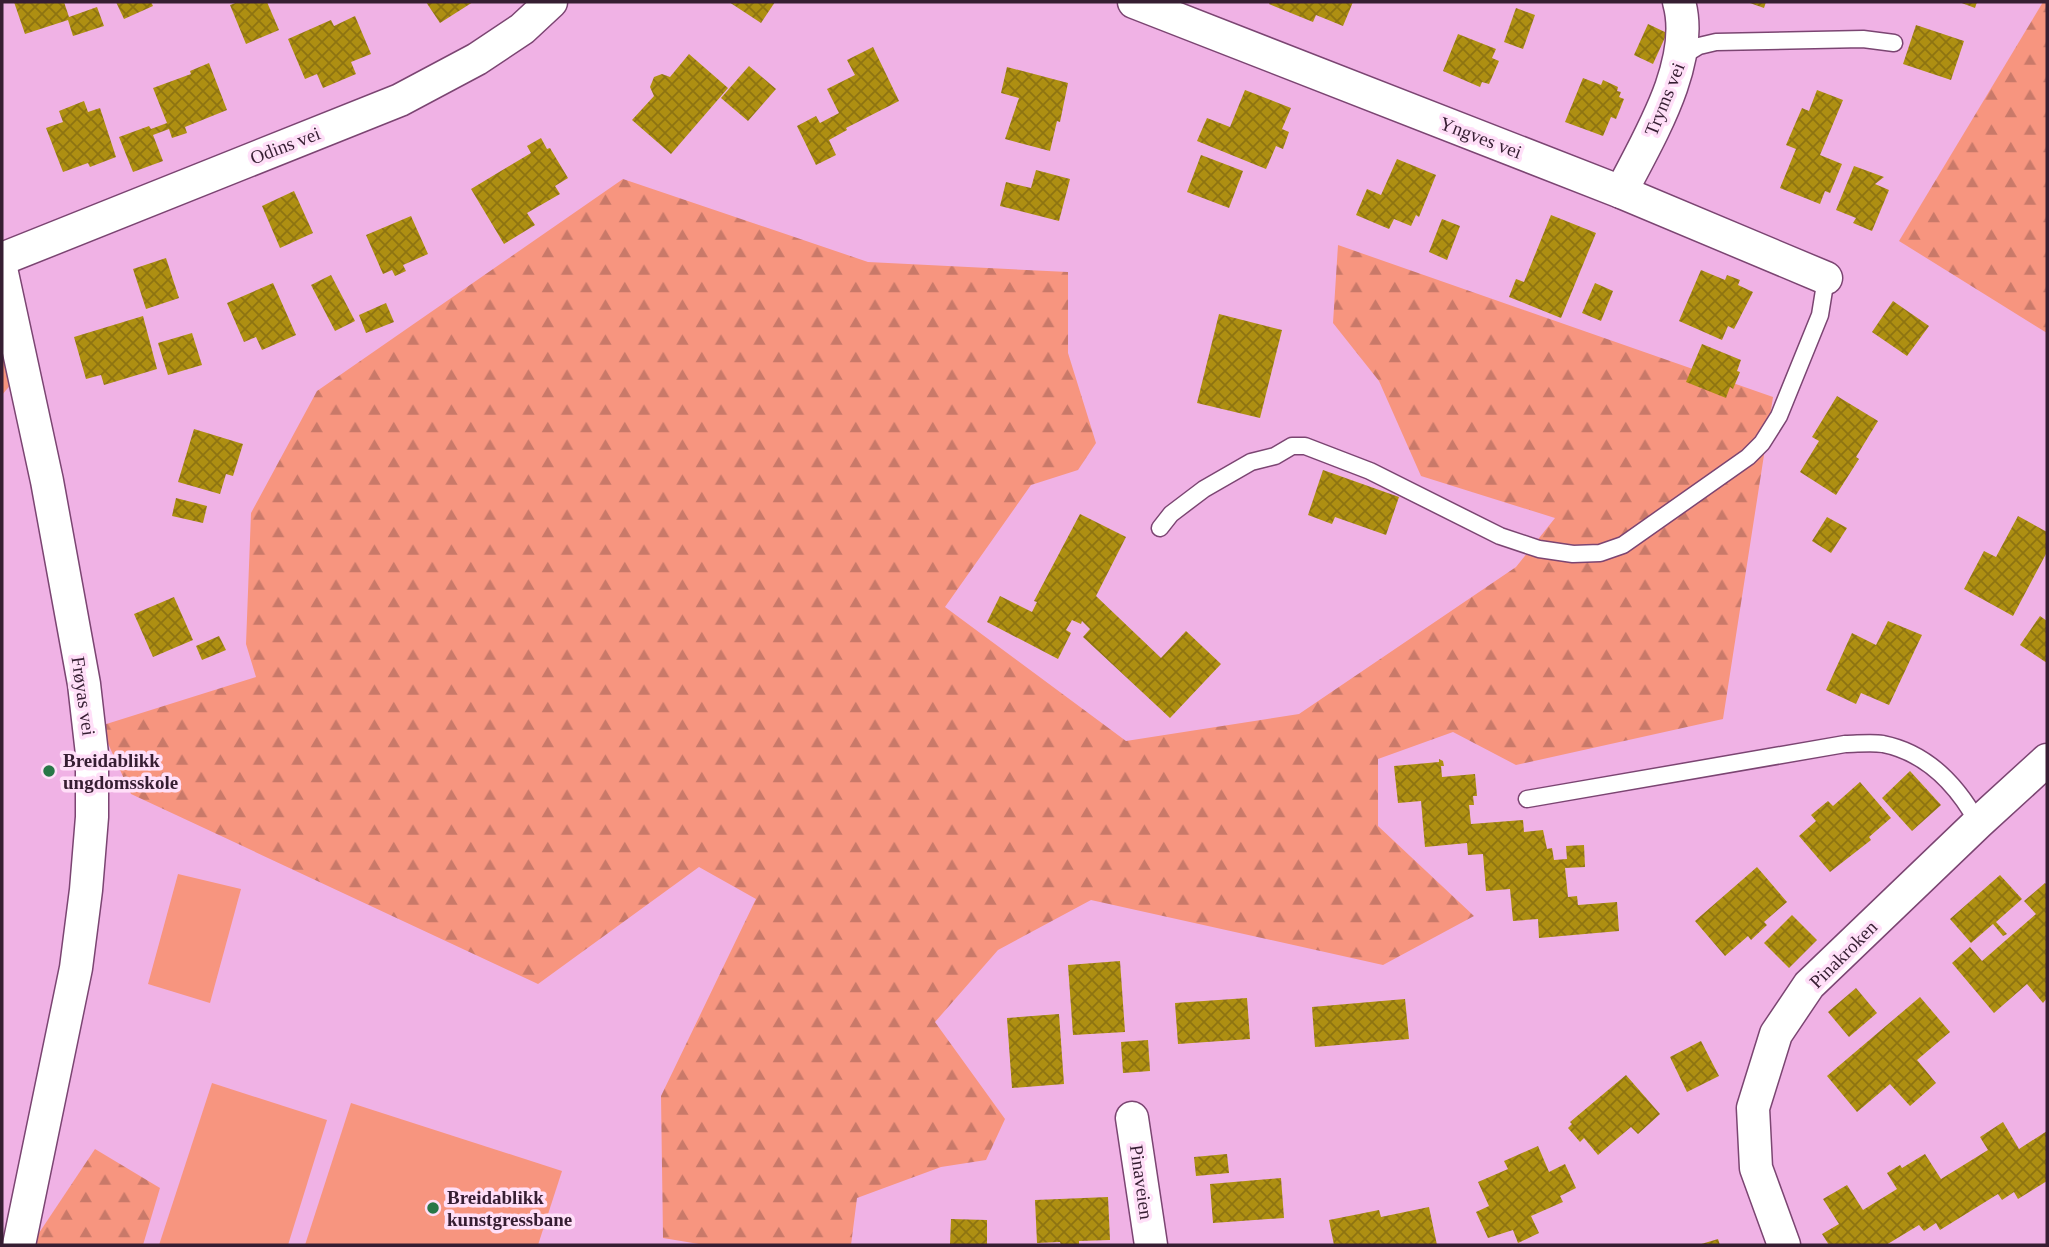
<svg xmlns="http://www.w3.org/2000/svg" width="2049" height="1247" font-family="'Times New Roman',serif">
<style>
.green{fill:#f7957f}
.forest{fill:url(#forest-firs)}
.building{fill:url(#building-cross-hatch)}
.lines{fill:none;stroke-linecap:round;stroke-linejoin:round}
.service-casing{stroke:#7b4572;stroke-width:19}
.minor-casing{stroke:#7b4572;stroke-width:35}
.service{stroke:#fff;stroke-width:16}
.minor{stroke:#fff;stroke-width:32}
.poi-dot{fill:#287747;stroke:#ffdff8;stroke-width:2.5}
.labels{text-anchor:middle;stroke-width:7;stroke-linejoin:round;paint-order:stroke}
.street-label{font-size:19px;fill:#361e32;stroke:#ffdff8}
.poi-label{font-size:19px;font-weight:bold;fill:#361e32;stroke:#ffdff8;text-anchor:start}
</style>
<defs>
<pattern id="forest-firs" width="22" height="20" patternUnits="userSpaceOnUse" patternTransform="scale(1.75)"><rect width="22" height="20" fill="#f7957f"/><path d="M5 1l3.5 6h-7zM16 11l3.5 6h-7z" fill="#c97969"/></pattern>
<pattern id="building-cross-hatch" width="8" height="8" patternUnits="userSpaceOnUse" patternTransform="scale(1.75)"><rect width="8" height="8" fill="#ae8f12"/><path d="M0 0l8 8M0 8l8-8" fill="none" stroke="#8e7411"/></pattern>
</defs>
<rect width="100%" height="100%" fill="#f0b2e5"/>
<g class="green">
<path d="M178 874 241 889 210 1003 148 984Z"/>
<path d="M212 1083 327 1120 288 1245H159Z"/>
<path d="M351 1103 562 1171 538 1245H305Z"/>
</g>
<g class="forest">
<path d="M2043 2H2047V333L1899 241Z"/>
<path d="M623 179 868 262 1068 272V353L1096 443 1078 470 1031 485 945 607 1126 741 1299 714 1516 567 1555 518 1421 476 1379 381 1333 323 1338 245 1773 397 1723 719 1516 765 1453 732 1378 759V826L1474 916 1383 965 1091 900 998 950 935 1022 1005 1119 986 1160 941 1167 857 1198 851 1245H705L663 1238 661 1096 756 899 699 867 538 984 131 794 100 726 256 677 246 644 251 513 317 391Z"/>
<path d="M2 301 22 371 2 395Z"/>
<path d="M95 1149 160 1188 143 1245H31Z"/>
</g>
<g class="building">
<path d="M14 2H64L69 17 97 7 104 26 73 36 68 20 25 34Z"/>
<path d="M116 2H151L153 6 124 19Z"/>
<path d="M238 2H267L279 30 246 44 230 5Z"/>
<path d="M426 2H473L440 23Z"/>
<path d="M729 2H775L761 23Z"/>
<path d="M1270 2H1353L1343 26 1316 15 1313 22 1269 4Z"/>
<path d="M1747 2H1766L1764 8Z"/>
<path d="M1959 2H1977L1975 8Z"/>
<path d="M1516 8 1535 15 1523 49 1504 42Z"/>
<path d="M355 16 371 54 351 62 356 74 323 88 317 74 305 79 288 39 331 20 334 26Z"/>
<path d="M1648 24 1667 33 1653 64 1634 55Z"/>
<path d="M1916 25 1964 41 1951 80 1903 64Z"/>
<path d="M1458 34 1496 49 1492 58 1499 61 1489 84 1482 82 1480 87 1443 71Z"/>
<path d="M873 47 899 101 846 128 847 130 829 140 836 155 816 165 797 126 816 116 820 123 839 113 827 89 855 75 847 60Z"/>
<path d="M689 54 728 88 671 154 632 120 654 96 650 87 654 77 662 74 670 77Z"/>
<path d="M209 63 227 110 185 127 187 133 172 138 169 129 153 135 163 161 133 172 119 137 149 126 151 129 167 123 153 88 191 74 190 71Z"/>
<path d="M749 66 776 89 748 121 721 98Z"/>
<path d="M1007 67 1068 83 1060 122 1057 121 1050 151 1005 139 1019 98 1001 93Z"/>
<path d="M1583 78 1601 85 1603 80 1618 87 1617 91 1621 92 1619 97 1624 99 1616 119 1611 117 1603 136 1565 122Z"/>
<path d="M1245 90 1291 108 1282 129 1289 132 1283 149 1276 146 1266 169 1197 141 1207 118 1230 127Z"/>
<path d="M1817 90 1843 100 1820 155 1842 164 1830 193 1825 191 1820 204 1780 188 1796 149 1786 145 1802 108 1809 111Z"/>
<path d="M84 101 88 112 100 108 116 157 90 167 88 163 63 172 46 128 63 122 59 111Z"/>
<path d="M541 138 547 149 550 148 568 178 555 186 560 194 527 213 535 225 504 244 471 189 531 153 527 146Z"/>
<path d="M1201 155 1243 171 1229 208 1187 192Z"/>
<path d="M1397 159 1436 175 1419 217 1416 215 1411 226 1394 219 1389 229 1356 215 1367 189 1381 195Z"/>
<path d="M1854 166 1884 177 1875 184 1889 190 1872 231 1853 223 1856 218 1836 210Z"/>
<path d="M1036 170 1070 179 1059 221 1000 206 1006 182 1031 188Z"/>
<path d="M294 191 313 233 280 248 262 206Z"/>
<path d="M1551 215 1596 233 1561 318 1509 297 1516 279 1524 282Z"/>
<path d="M411 216 428 254 403 265 406 271 395 276 392 270 383 274 366 235Z"/>
<path d="M1442 219 1460 226 1447 260 1429 252Z"/>
<path d="M166 258 179 298 146 309 133 269Z"/>
<path d="M1701 270 1725 280 1727 275 1740 280 1738 285 1753 292 1734 329 1728 326 1722 340 1679 321Z"/>
<path d="M331 275 355 321 335 331 311 285Z"/>
<path d="M273 283 296 335 262 350 256 337 244 342 227 303Z"/>
<path d="M1595 283 1613 291 1601 321 1582 313Z"/>
<path d="M1893 301 1929 326 1907 356 1872 332Z"/>
<path d="M386 303 394 322 366 333 359 315Z"/>
<path d="M1219 314 1282 330 1260 418 1197 403Z"/>
<path d="M143 316 157 369 104 385 101 375 86 379 74 337Z"/>
<path d="M192 333 202 365 168 375 158 343Z"/>
<path d="M1702 344 1741 360 1737 371 1740 372 1733 389 1730 387 1726 398 1686 382Z"/>
<path d="M1837 396 1878 421 1856 457 1859 459 1836 495 1800 472 1819 441 1812 437Z"/>
<path d="M194 429 243 444 233 476 226 474 220 494 178 482Z"/>
<path d="M1323 470 1399 497 1386 535 1335 517 1332 524 1308 515Z"/>
<path d="M176 498 207 506 203 523 172 516Z"/>
<path d="M1080 514 1126 537 1096 596 1161 658 1186 631 1221 664 1170 718 1083 637 1090 629 1082 621 1081 624 1072 620 1066 630 1071 633 1058 659 987 622 1000 596 1032 612 1037 602 1034 601Z"/>
<path d="M2018 516 2047 532V552L2013 616 1964 589 1984 551 1996 557Z"/>
<path d="M1827 517 1847 528 1831 553 1812 541Z"/>
<path d="M174 597 193 640 153 657 134 614Z"/>
<path d="M2040 616 2047 621V663L2020 645Z"/>
<path d="M1888 621 1922 635 1889 705 1861 693 1856 704 1826 690 1852 633 1876 645Z"/>
<path d="M219 636 226 650 202 660 196 646Z"/>
<path d="M1439 759 1443 761 1444 766H1441L1442 777 1475 774 1477 796H1473L1474 805H1469L1471 824 1523 820 1524 832 1543 830 1547 849 1552 848 1554 860 1567 859 1566 846 1584 845 1585 867 1565 868 1568 897 1577 896 1578 905 1617 902 1619 931 1539 938 1538 919 1513 921 1510 889 1486 891 1483 854 1468 855 1467 843 1425 847 1421 801 1398 803 1394 766 1439 762Z"/>
<path d="M1910 771 1941 805 1912 831 1882 798Z"/>
<path d="M1860 782 1891 818 1869 837 1871 840 1830 872 1799 836 1816 821 1811 815 1828 801 1833 806Z"/>
<path d="M1757 867 1787 902 1764 922 1767 925 1751 940 1748 936 1725 956 1695 921Z"/>
<path d="M2000 875 2022 899 1996 922 2007 934 2003 936 1993 924 1971 943 1950 919Z"/>
<path d="M2045 883 2047 885V998L2043 1003 2027 984 1994 1013 1952 963 1970 947 1982 961 2036 914 2024 901Z"/>
<path d="M1792 915 1817 940 1789 968 1764 943Z"/>
<path d="M1120 961 1125 1032 1073 1035 1068 965Z"/>
<path d="M1856 988 1877 1013 1849 1037 1828 1012Z"/>
<path d="M1920 997 1950 1032 1917 1060 1936 1083 1910 1106 1890 1084 1857 1112 1827 1076Z"/>
<path d="M1247 998 1250 1039 1178 1044 1175 1003Z"/>
<path d="M1405 999 1409 1039 1315 1047 1312 1007Z"/>
<path d="M1059 1014 1064 1084 1012 1088 1007 1018Z"/>
<path d="M1148 1040 1150 1071 1123 1073 1121 1042Z"/>
<path d="M1701 1041 1719 1076 1687 1092 1670 1057Z"/>
<path d="M1626 1075 1660 1114 1638 1134 1631 1127 1598 1155 1584 1138 1580 1142 1568 1128 1572 1124 1570 1122Z"/>
<path d="M2003 1122 2019 1149 2047 1131V1181L2018 1199 2014 1192 2002 1200 1998 1194 1940 1230 1936 1223 1924 1231 1919 1225 1886 1245H1829L1822 1234 1839 1224 1823 1199 1847 1185 1863 1210 1897 1189 1887 1173 1900 1165 1902 1168 1925 1154 1941 1179 1988 1150 1980 1137Z"/>
<path d="M1538 1146 1549 1172 1565 1164 1576 1188 1560 1196 1563 1202 1531 1216 1539 1233 1518 1243 1513 1230 1488 1238 1476 1212 1489 1206 1478 1182 1508 1169 1504 1161Z"/>
<path d="M1227 1154 1229 1173 1196 1176 1194 1157Z"/>
<path d="M1281 1178 1284 1218 1213 1223 1210 1184Z"/>
<path d="M1108 1197 1110 1240 1079 1241V1245H1061L1060 1242 1037 1243 1035 1200Z"/>
<path d="M1429 1207 1437 1245H1334L1329 1220 1379 1210 1381 1217Z"/>
<path d="M951 1219 987 1220V1245H950Z"/>
<path d="M1718 1239 1720 1245H1698Z"/>
</g>
<g class="lines">
<defs>
<g id="service">
<path d="M1681 57 1699 46 1716 42 1863 39 1894 43"/>
<path d="M1160 528 1171 514 1204 489 1251 462 1275 456 1292 446H1305L1370 471 1500 536 1539 549 1573 554 1600 553 1623 545 1748 457 1762 443 1779 416 1820 315 1826 278"/>
<path d="M1527 799 1845 744C1857 744 1871 742 1883 744 1928 753 1957 785 1978 823"/>
</g>
<g id="minor">
<path d="M1134 2 1621 192 1826 278"/>
<path d="M1621 192C1648 139 1696 62 1679 2"/>
<path d="M2 259 400 100 477 59 522 29 551 2"/>
<path d="M2 273 47 481 84 684 92 754V817L86 890 76 968 19 1245"/>
<path d="M1132 1118 1151 1245"/>
<path d="M1784 1245 1756 1168 1753 1108 1776 1034 1809 985 1978 823 2047 760"/>
</g>
</defs>
<use href="#service" class="service-casing"/>
<use href="#minor" class="minor-casing"/>
<use href="#service" class="service"/>
<use href="#minor" class="minor"/>
</g>
<g class="poi-dot">
<circle cx="49" cy="771" r="7"/>
<circle cx="433" cy="1208" r="7"/>
</g>
<g class="labels">
<g class="street-label">
<text transform="translate(1664 99) rotate(-68)" y="7">Tryms vei</text>
<text transform="translate(1481 137) rotate(21)" y="7">Yngves vei</text>
<text transform="translate(285 145) rotate(-21)" y="7">Odins vei</text>
<text transform="translate(84 696) rotate(82)" y="7">Frøyas vei</text>
<text transform="translate(1843 954) rotate(-45)" y="7">Pinakroken</text>
<text transform="translate(1142 1182) rotate(82)" y="7">Pinaveien</text>
</g>
<g class="poi-label">
<text x="63" y="767">Breidablikk<tspan x="63" dy="22">ungdomsskole</tspan></text>
<text x="447" y="1204">Breidablikk<tspan x="447" dy="22">kunstgressbane</tspan></text>
</g>
</g>
<rect width="2049" height="1247" fill="none" stroke="#361e32" stroke-width="7"/>
</svg>
